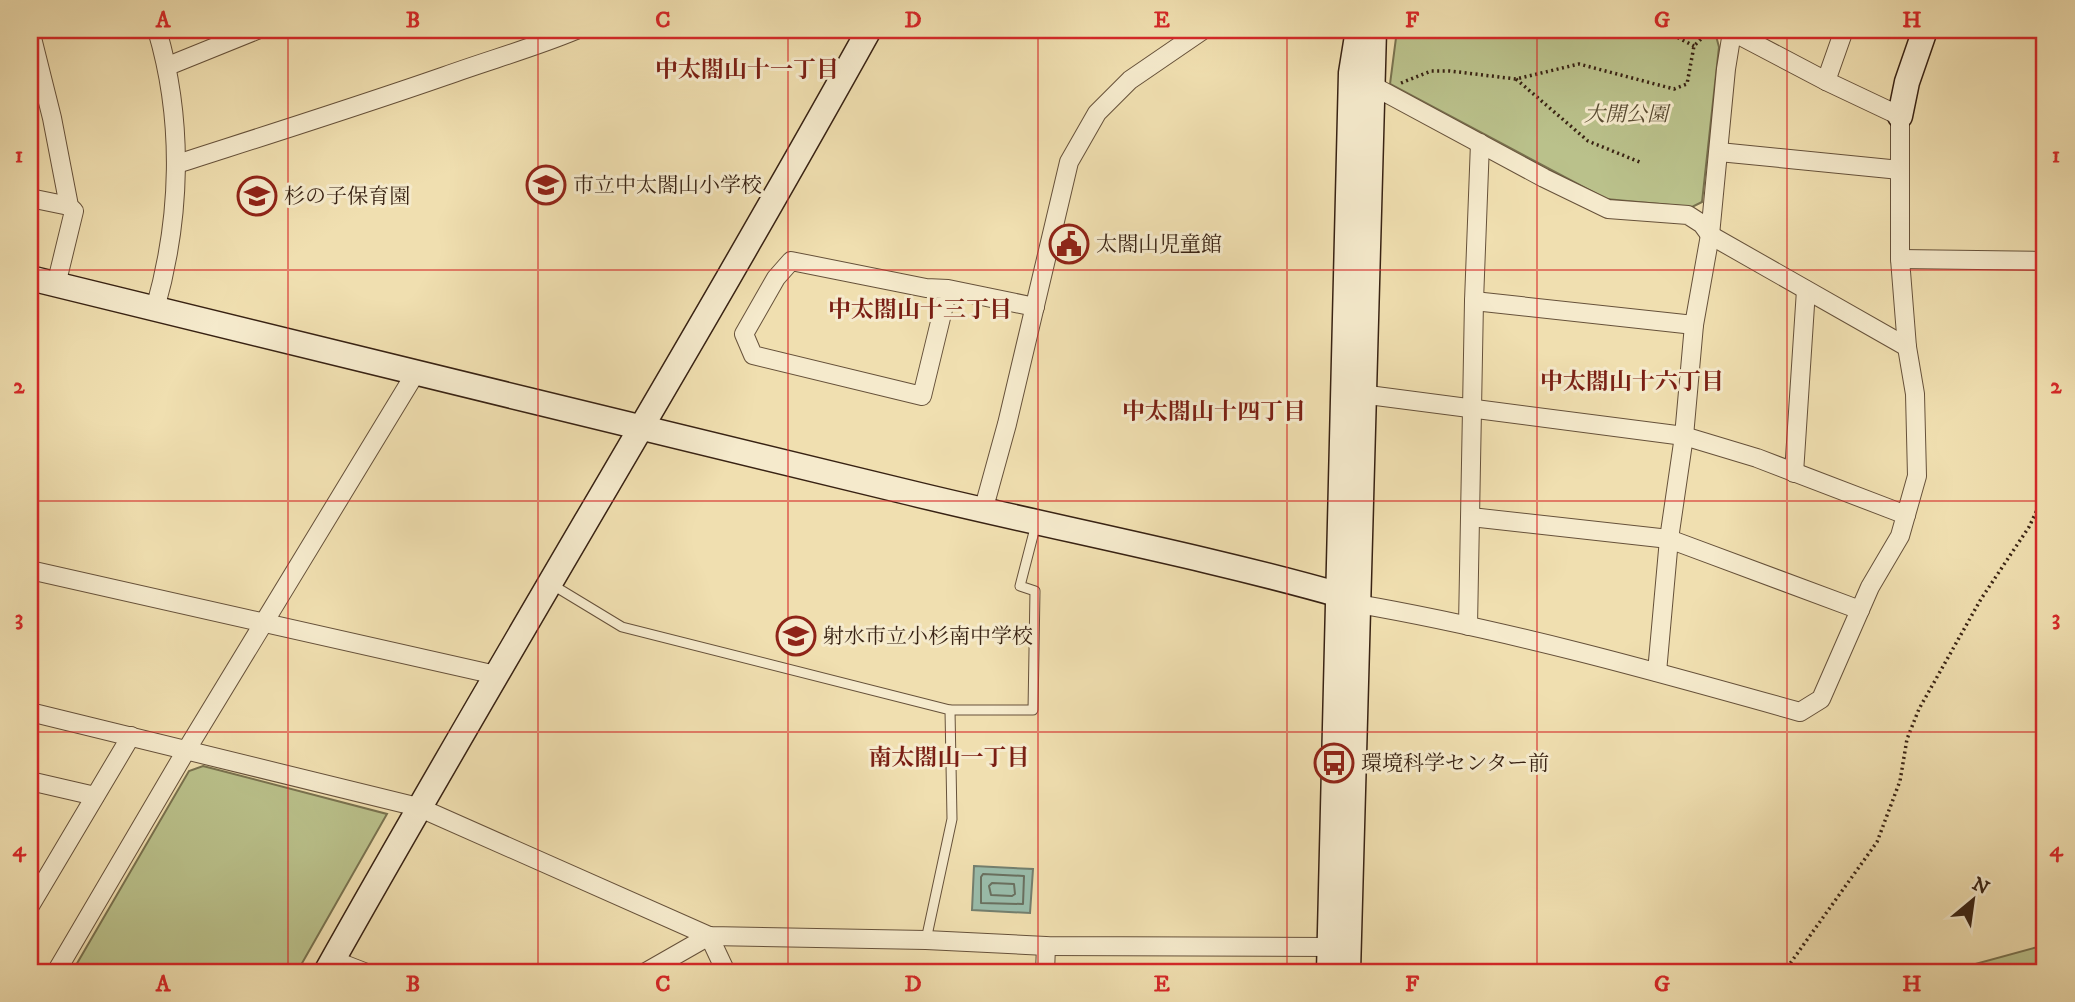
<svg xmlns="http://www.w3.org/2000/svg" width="2075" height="1002" font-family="'IM FELL DW Pica','Noto Serif JP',serif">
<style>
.green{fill:#bac18b;stroke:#79724f;stroke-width:2}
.water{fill:#9abdac;stroke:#737f6f;stroke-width:2}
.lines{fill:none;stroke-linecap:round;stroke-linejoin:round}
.shore{stroke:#697060;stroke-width:2}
.lane-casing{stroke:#66513a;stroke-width:11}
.street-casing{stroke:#66513a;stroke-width:20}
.secondary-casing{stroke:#382213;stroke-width:27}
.path{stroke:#382213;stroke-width:3.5;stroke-dasharray:2 3.5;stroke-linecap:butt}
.lane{stroke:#f5eacc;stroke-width:9}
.street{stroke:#f5eacc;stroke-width:18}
.secondary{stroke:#f5eacc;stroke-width:24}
.grid{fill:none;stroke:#d62828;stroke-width:2;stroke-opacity:0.55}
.labels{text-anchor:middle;stroke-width:6;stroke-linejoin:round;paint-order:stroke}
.park-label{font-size:21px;font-style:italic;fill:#584a31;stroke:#f5eacc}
.poi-label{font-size:21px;fill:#382213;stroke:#f5eacc;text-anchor:start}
.neighbourhood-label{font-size:23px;font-weight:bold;fill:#7a1f14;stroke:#f5eacc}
.neatline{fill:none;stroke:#d62828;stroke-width:2.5}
.grid-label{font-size:23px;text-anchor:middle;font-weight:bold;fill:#d62828}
</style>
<rect width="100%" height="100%" fill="#f0dfb0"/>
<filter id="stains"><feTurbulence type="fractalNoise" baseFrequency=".00286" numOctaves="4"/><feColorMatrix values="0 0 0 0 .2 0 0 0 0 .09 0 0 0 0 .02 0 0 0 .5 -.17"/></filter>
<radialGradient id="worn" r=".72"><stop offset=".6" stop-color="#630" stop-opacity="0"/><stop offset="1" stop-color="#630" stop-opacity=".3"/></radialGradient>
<g class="green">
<path d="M1397 30H1711L1715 32 1719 47 1702 202 1692 207 1606 199 1390 84Z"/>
<path d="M203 766 387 814 297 972H72L189 771Z"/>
<path d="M2045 945V972H1946Z"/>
</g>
<path class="water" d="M974 866 1033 869 1030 913 972 910Z"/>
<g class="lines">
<g class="shore">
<path d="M983 874 1024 876 1023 904 981 903V877Z"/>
<path d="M992 883 1014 884 1015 894 1012 896 991 895 989 886Z"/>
</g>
<defs>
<g id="lane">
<path d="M551 584 622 627 950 710 952 819 926 940"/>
<path d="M950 710H1033L1035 591 1020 586 1036 524"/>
</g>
<g id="street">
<path d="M30 30 52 118 69 206 74 211 56 285"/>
<path d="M168 66 257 30"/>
<path d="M1364 81 1544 178 1608 209 1688 215 1702 224 1710 235 1907 347"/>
<path d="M1826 81 1844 30"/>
<path d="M1719 152 1900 170"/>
<path d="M177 164C267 135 356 107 445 76 489 60 533 48 576 30"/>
<path d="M30 198 69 206"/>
<path d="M1900 259 2045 261"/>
<path d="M948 289 922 396 753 355 744 334 776 278 791 261 926 288 948 289 1035 307"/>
<path d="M1474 301 1694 325"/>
<path d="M155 309C181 218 184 121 157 30"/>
<path d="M1353 393 1684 436 1757 458 1906 515"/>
<path d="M1794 473 1806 290"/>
<path d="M983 511 1007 424 1069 162 1097 113 1130 80 1203 30"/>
<path d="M1471 517 1669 539 1860 610"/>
<path d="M30 570 496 675"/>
<path d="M1348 599 1358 604C1508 630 1654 671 1800 712L1821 699 1870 587 1900 536 1917 476 1915 394 1907 347 1900 259V116L1826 81 1729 30"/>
<path d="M1468 626 1474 301 1480 143"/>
<path d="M1657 672 1669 539 1684 436 1694 325 1710 235 1726 69 1732 32"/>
<path d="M30 712 418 807 709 936 926 940 1046 946 1330 947"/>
<path d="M30 781 95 796"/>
<path d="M30 906 131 736"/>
<path d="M709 936 726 972"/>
<path d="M333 960 364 972"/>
<path d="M56 972 187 749 415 374"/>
<path d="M646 972 709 936"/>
<path d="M1045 972 1046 946"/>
</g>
<g id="secondary">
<path d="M1900 116 1907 82 1925 30"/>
<path d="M30 278C324 350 617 422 911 493 1054 528 1199 555 1340 595"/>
<path d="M326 972C503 656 693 347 869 30"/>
<path d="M1329 972 1351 73 1358 30"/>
<path d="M1348 972 1374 30"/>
</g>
</defs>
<use href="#lane" class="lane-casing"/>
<use href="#street" class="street-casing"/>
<use href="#secondary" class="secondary-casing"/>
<g class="path">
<path d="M1663 30 1694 46"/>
<path d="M1516 79 1588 141 1642 163"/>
<path d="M1401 83 1431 71H1450L1516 79 1579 64 1674 89 1687 84 1694 46 1710 30"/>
<path d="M1784 972 1877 842 1900 781 1907 739 1919 709 1981 599 2029 527 2045 493"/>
</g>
<use href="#lane" class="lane"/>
<use href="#street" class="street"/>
<use href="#secondary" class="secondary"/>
</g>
<path class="grid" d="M288 30V972M538 30V972M788 30V972M1038 30V972M1287 30V972M1537 30V972M1787 30V972M30 270H2045M30 501H2045M30 732H2045"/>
<defs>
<symbol id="school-ring" viewBox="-11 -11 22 22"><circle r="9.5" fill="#f5eacc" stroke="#8f2418" stroke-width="1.5"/><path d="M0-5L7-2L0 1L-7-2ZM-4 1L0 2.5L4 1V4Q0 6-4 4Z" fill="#8f2418"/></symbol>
<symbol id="civic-ring" viewBox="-11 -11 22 22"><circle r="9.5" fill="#f5eacc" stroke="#8f2418" stroke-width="1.5"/><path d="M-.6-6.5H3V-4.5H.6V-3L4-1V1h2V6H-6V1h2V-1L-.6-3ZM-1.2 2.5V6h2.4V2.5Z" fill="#8f2418"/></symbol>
<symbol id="bus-ring" viewBox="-11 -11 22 22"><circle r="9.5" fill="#f5eacc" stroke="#8f2418" stroke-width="1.5"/><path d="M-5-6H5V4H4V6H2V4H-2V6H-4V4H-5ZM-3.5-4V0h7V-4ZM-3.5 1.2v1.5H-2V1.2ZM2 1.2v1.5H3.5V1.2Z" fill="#8f2418"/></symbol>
</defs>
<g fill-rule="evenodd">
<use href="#school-ring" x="524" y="163" width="44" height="44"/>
<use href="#school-ring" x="235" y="174" width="44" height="44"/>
<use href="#civic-ring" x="1047" y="222" width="44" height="44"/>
<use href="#school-ring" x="774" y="614" width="44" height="44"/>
<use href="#bus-ring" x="1312" y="741" width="44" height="44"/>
</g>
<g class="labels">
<g class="park-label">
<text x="1626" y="121">大開公園</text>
</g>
<g class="poi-label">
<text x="573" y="192">市立中太閤山小学校</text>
<text x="284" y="203">杉の子保育園</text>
<text x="1096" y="251">太閤山児童館</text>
<text x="823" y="643">射水市立小杉南中学校</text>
<text x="1361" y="770">環境科学センター前</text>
</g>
<g class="neighbourhood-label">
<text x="747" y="77">中太閤山十一丁目</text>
<text x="920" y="317">中太閤山十三丁目</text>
<text x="1632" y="389">中太閤山十六丁目</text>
<text x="1214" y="419">中太閤山十四丁目</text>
<text x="949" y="765">南太閤山一丁目</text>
</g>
</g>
<rect width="2075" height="1002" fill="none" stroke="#f0dfb0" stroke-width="77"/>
<g transform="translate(1973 900) rotate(29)" stroke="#f5eacc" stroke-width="5" paint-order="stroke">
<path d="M0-5L12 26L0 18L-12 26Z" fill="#382213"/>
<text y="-10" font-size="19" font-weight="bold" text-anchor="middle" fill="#382213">N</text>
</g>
<rect x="38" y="38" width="1998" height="926" class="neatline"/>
<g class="grid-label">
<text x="163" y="27">A</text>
<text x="413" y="27">B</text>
<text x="663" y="27">C</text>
<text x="913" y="27">D</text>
<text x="1162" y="27">E</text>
<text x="1412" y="27">F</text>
<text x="1662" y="27">G</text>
<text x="1912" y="27">H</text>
<text x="19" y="162">1</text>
<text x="2056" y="162">1</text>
<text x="19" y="393">2</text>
<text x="2056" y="393">2</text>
<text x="19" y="625">3</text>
<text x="2056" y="625">3</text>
<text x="19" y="856">4</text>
<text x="2056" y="856">4</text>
<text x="163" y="991">A</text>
<text x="413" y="991">B</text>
<text x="663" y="991">C</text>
<text x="913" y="991">D</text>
<text x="1162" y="991">E</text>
<text x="1412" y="991">F</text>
<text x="1662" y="991">G</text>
<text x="1912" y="991">H</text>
</g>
<rect width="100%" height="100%" filter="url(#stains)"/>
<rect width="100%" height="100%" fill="url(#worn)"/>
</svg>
